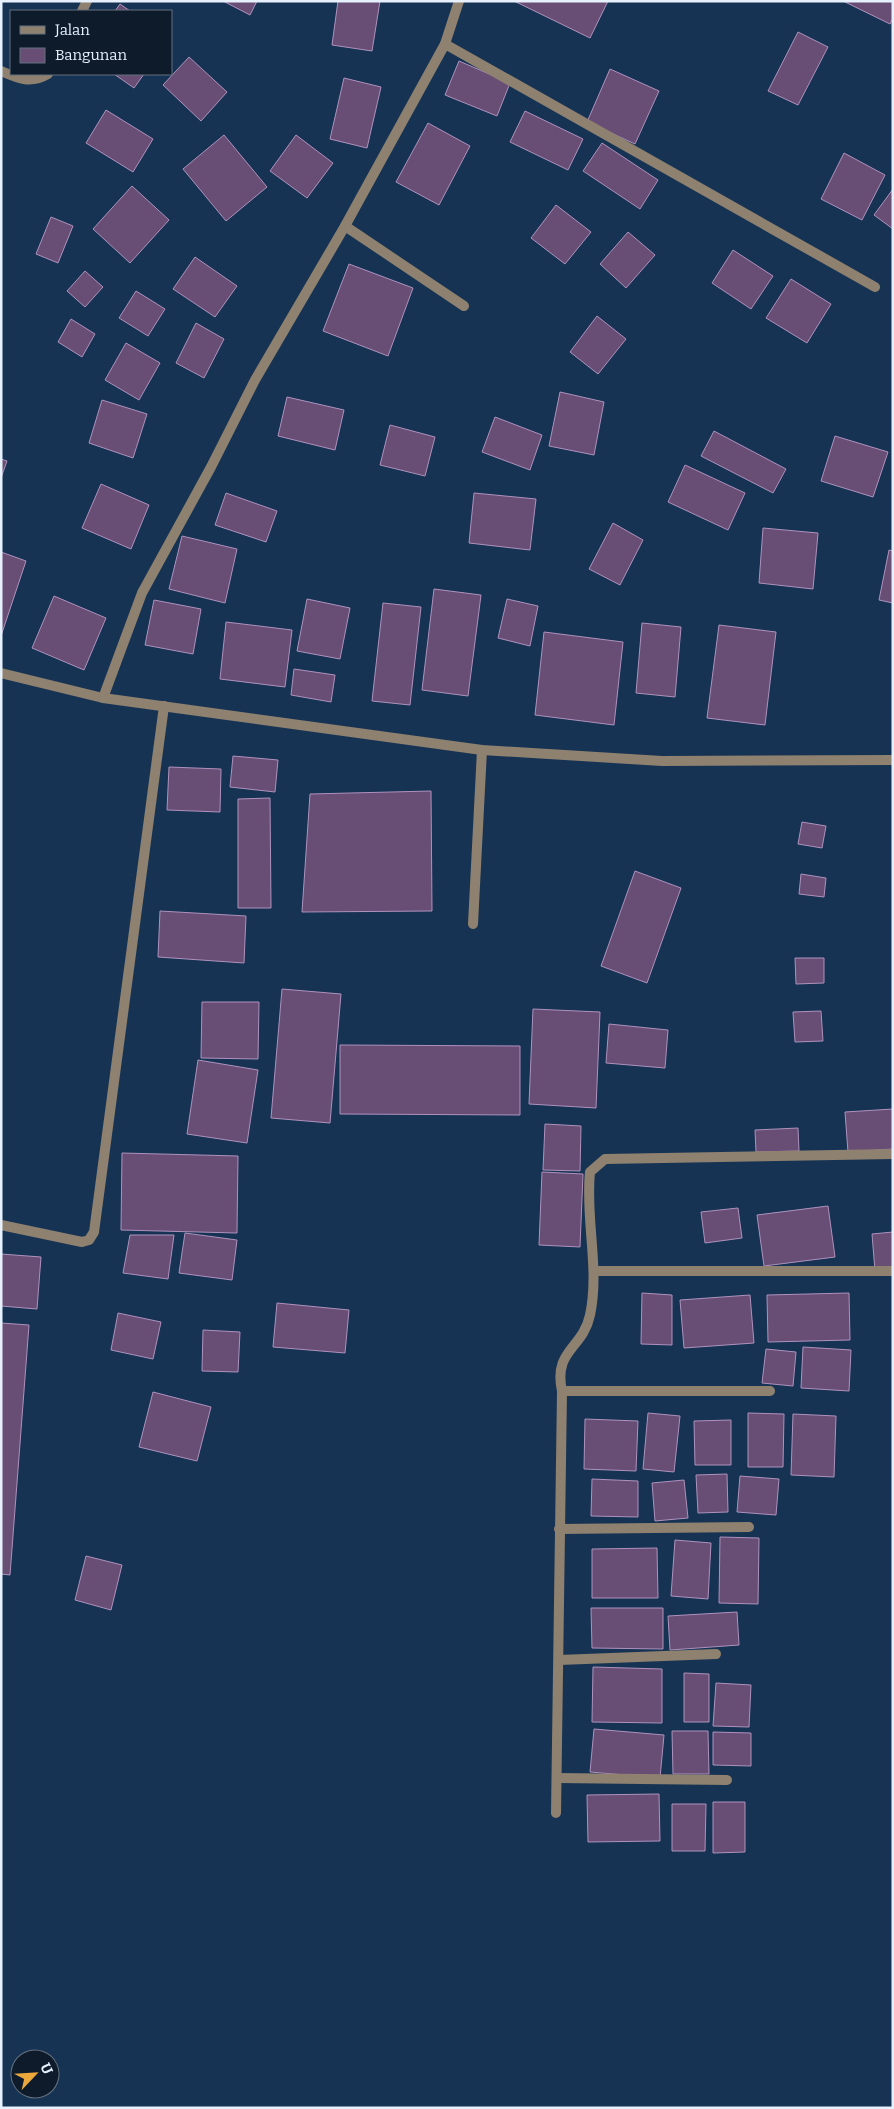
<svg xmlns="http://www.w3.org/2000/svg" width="894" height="2109" font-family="Bitter,serif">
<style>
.building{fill:#684e75;stroke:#ae92bd}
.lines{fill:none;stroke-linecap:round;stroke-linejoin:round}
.service{stroke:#8e816f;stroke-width:10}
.minor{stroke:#8e816f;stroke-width:10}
.tertiary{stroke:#8e816f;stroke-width:10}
</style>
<rect width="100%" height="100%" fill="#173354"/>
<g class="building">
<path d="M223 1H257L250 15Z"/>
<path d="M338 1H380L372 51 332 45Z"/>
<path d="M514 1H608L590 38Z"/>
<path d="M843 1H893V18L890 24Z"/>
<path d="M120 4 130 11H115Z"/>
<path d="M798 32 828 47 798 105 768 91Z"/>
<path d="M189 57 227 92 201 121 163 85Z"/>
<path d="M459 61 510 83 497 116 445 95Z"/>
<path d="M610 69 659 91 635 144 587 122Z"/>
<path d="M114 74H144L134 88Z"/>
<path d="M344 78 381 87 367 148 330 139Z"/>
<path d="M106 110 153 139 133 172 86 143Z"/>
<path d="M525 111 583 139 568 170 510 142Z"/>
<path d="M428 123 470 146 439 205 396 182Z"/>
<path d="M224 135 267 187 226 221 183 169Z"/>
<path d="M296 135 333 163 307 198 270 171Z"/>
<path d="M602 143 658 180 640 209 583 171Z"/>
<path d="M844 153 885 175 862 220 821 199Z"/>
<path d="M132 186 169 220 130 263 93 229Z"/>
<path d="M893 189V229L874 215Z"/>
<path d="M556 205 591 232 565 264 531 238Z"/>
<path d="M51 217 73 226 58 263 36 254Z"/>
<path d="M628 232 655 255 626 288 600 264Z"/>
<path d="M733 250 773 276 751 309 712 283Z"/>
<path d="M195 257 237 286 215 317 173 289Z"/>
<path d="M349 264 413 288 388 356 323 331Z"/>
<path d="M85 271 103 287 85 307 67 291Z"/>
<path d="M791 279 831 304 807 343 766 318Z"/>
<path d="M136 291 165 309 148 336 119 318Z"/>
<path d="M597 316 626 339 598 374 570 352Z"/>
<path d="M71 319 95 334 82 357 58 342Z"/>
<path d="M196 323 224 339 204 378 176 363Z"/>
<path d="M126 343 160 363 139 400 105 380Z"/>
<path d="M560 392 604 402 594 455 549 446Z"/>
<path d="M287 397 344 410 335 450 278 436Z"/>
<path d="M102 400 147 414 133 458 89 443Z"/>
<path d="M495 417 542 435 530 470 482 452Z"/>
<path d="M390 425 435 437 425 476 380 465Z"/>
<path d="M714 431 786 469 773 493 701 456Z"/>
<path d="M835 436 888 452 873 497 821 481Z"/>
<path d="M1 459 7 461 1 478Z"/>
<path d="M685 465 745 493 728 530 668 502Z"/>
<path d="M101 484 149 505 131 549 82 528Z"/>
<path d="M226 493 277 511 266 542 215 525Z"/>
<path d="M474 493 536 499 530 550 469 543Z"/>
<path d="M613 523 643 540 620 585 589 569Z"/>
<path d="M763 528 818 533 813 589 759 583Z"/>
<path d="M182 536 237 549 225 603 169 589Z"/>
<path d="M889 550 893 551V603L879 600Z"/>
<path d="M1 552 26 561 1 636Z"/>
<path d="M434 589 481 595 468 696 422 690Z"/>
<path d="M54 596 106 618 84 670 32 648Z"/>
<path d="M307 599 350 608 340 659 297 651Z"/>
<path d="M507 599 538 606 530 646 498 638Z"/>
<path d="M154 600 201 609 193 654 145 645Z"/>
<path d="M383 603 421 607 410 705 372 701Z"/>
<path d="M226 622 292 630 285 687 220 679Z"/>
<path d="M642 623 681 627 675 697 636 693Z"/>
<path d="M719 625 776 632 765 725 707 718Z"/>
<path d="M544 632 623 642 614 725 535 715Z"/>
<path d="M294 669 335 675 331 702 291 695Z"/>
<path d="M233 756 278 760 275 792 230 787Z"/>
<path d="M169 767 221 769 220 812 167 810Z"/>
<path d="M431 791 432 911 302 912 310 794Z"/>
<path d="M270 798 271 908H238V799Z"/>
<path d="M802 822 826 826 822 848 798 844Z"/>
<path d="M635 871 681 888 647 983 601 966Z"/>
<path d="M801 874 826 878 824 897 799 894Z"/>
<path d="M160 911 246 916 244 963 158 957Z"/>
<path d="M795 958H824V983L796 984Z"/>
<path d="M282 989 341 994 330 1123 271 1118Z"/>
<path d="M202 1002H259L258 1059 201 1058Z"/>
<path d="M533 1009 600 1012 596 1108 529 1104Z"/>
<path d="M821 1011 823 1041 795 1042 793 1012Z"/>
<path d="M609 1024 668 1030 665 1068 606 1063Z"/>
<path d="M340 1045 520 1046V1115L340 1114Z"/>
<path d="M198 1060 258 1070 247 1143 187 1134Z"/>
<path d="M893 1109V1149L848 1152 845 1112Z"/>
<path d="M545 1124 581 1126 580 1171 543 1170Z"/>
<path d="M798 1128 799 1151 756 1152 755 1130Z"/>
<path d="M122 1153 238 1156 237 1233 121 1230Z"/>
<path d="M542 1172 583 1174 580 1247 539 1245Z"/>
<path d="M828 1206 835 1257 764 1266 757 1215Z"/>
<path d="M738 1208 742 1238 705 1243 701 1212Z"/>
<path d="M893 1232V1270L875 1271 872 1234Z"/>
<path d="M185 1233 237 1240 232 1280 179 1273Z"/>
<path d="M130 1235H174L168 1279 123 1273Z"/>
<path d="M1 1254 41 1257 37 1309 1 1306Z"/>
<path d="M642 1293 672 1295V1345L641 1344Z"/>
<path d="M849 1293 850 1340 768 1342 767 1295Z"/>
<path d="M750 1295 754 1343 684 1348 680 1300Z"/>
<path d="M277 1303 349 1310 345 1353 273 1347Z"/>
<path d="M118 1313 161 1322 153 1359 111 1350Z"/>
<path d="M1 1323 29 1325 10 1575 1 1574Z"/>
<path d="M203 1330 240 1332 238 1372 202 1371Z"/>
<path d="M803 1347 851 1350 849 1391 801 1388Z"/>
<path d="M766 1349 796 1352 793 1386 762 1383Z"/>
<path d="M153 1392 211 1407 197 1461 139 1447Z"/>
<path d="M648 1413 680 1416 674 1472 643 1469Z"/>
<path d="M748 1413 784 1414 783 1467H748Z"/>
<path d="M793 1414 836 1416 834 1477 791 1475Z"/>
<path d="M585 1419 638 1421 636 1471 584 1469Z"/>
<path d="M731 1420V1465H695L694 1421Z"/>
<path d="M727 1474 728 1512 698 1513 696 1475Z"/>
<path d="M740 1476 779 1479 776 1515 737 1512Z"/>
<path d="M592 1479 638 1481V1517L591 1516Z"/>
<path d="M684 1480 688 1518 655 1521 652 1483Z"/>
<path d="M720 1537 759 1538 758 1604 719 1603Z"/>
<path d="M675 1540 711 1543 708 1599 671 1596Z"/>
<path d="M657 1548 658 1598H592V1549Z"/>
<path d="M86 1556 122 1565 111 1610 75 1600Z"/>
<path d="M591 1608H663V1649L592 1648Z"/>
<path d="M737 1612 739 1645 670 1650 668 1616Z"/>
<path d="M593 1667 662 1669V1723L592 1722Z"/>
<path d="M684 1673 709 1674V1722H684Z"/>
<path d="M716 1683 751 1685 749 1727 713 1726Z"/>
<path d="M594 1729 664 1735 660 1778 590 1772Z"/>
<path d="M672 1731H708L709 1774H673Z"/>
<path d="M713 1732 751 1733V1766L713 1765Z"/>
<path d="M659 1794 660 1841 588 1842 587 1795Z"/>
<path d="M713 1802H745V1852L713 1853Z"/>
<path d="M672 1804H706L705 1851H672Z"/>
</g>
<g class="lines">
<path class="service" d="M473 924 482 750"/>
<g class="minor">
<path d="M82 11 87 1"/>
<path d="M445 44 875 287"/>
<path d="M1 71C19 79 31 84 48 74"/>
<path d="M345 226 464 306"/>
<path d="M103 698 142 593 211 467 255 380 345 226 445 44 459 1"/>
<path d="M1 1225 82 1242 89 1240 94 1232 164 706"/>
<path d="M594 1271H893"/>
<path d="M562 1391H770"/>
<path d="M559 1529 749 1527"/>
<path d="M559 1660 716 1654"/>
<path d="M557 1778 727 1780"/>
<path d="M556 1813 562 1391C553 1350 583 1349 590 1315 600 1268 585 1219 590 1172L605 1159 893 1154"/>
</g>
<path class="tertiary" d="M1 673 103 698 482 750 662 761 893 760"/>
</g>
<rect width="894" height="2109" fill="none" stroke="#e7f1fe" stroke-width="5"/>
<rect x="10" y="10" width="162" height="65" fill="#0e1b2a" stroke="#65717f"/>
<rect x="20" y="26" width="25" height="8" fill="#8e816f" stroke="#65717f"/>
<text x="55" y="35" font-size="15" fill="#e7f1fe">Jalan</text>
<rect x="20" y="48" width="25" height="15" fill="#684e75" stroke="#65717f"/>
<text x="55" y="60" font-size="15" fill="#e7f1fe">Bangunan</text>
<g transform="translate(35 2074) rotate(65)"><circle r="24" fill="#0e1b2a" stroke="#65717f"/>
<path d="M0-4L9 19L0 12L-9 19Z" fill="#eda83c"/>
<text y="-8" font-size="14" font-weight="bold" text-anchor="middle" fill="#e7f1fe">U</text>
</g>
</svg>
